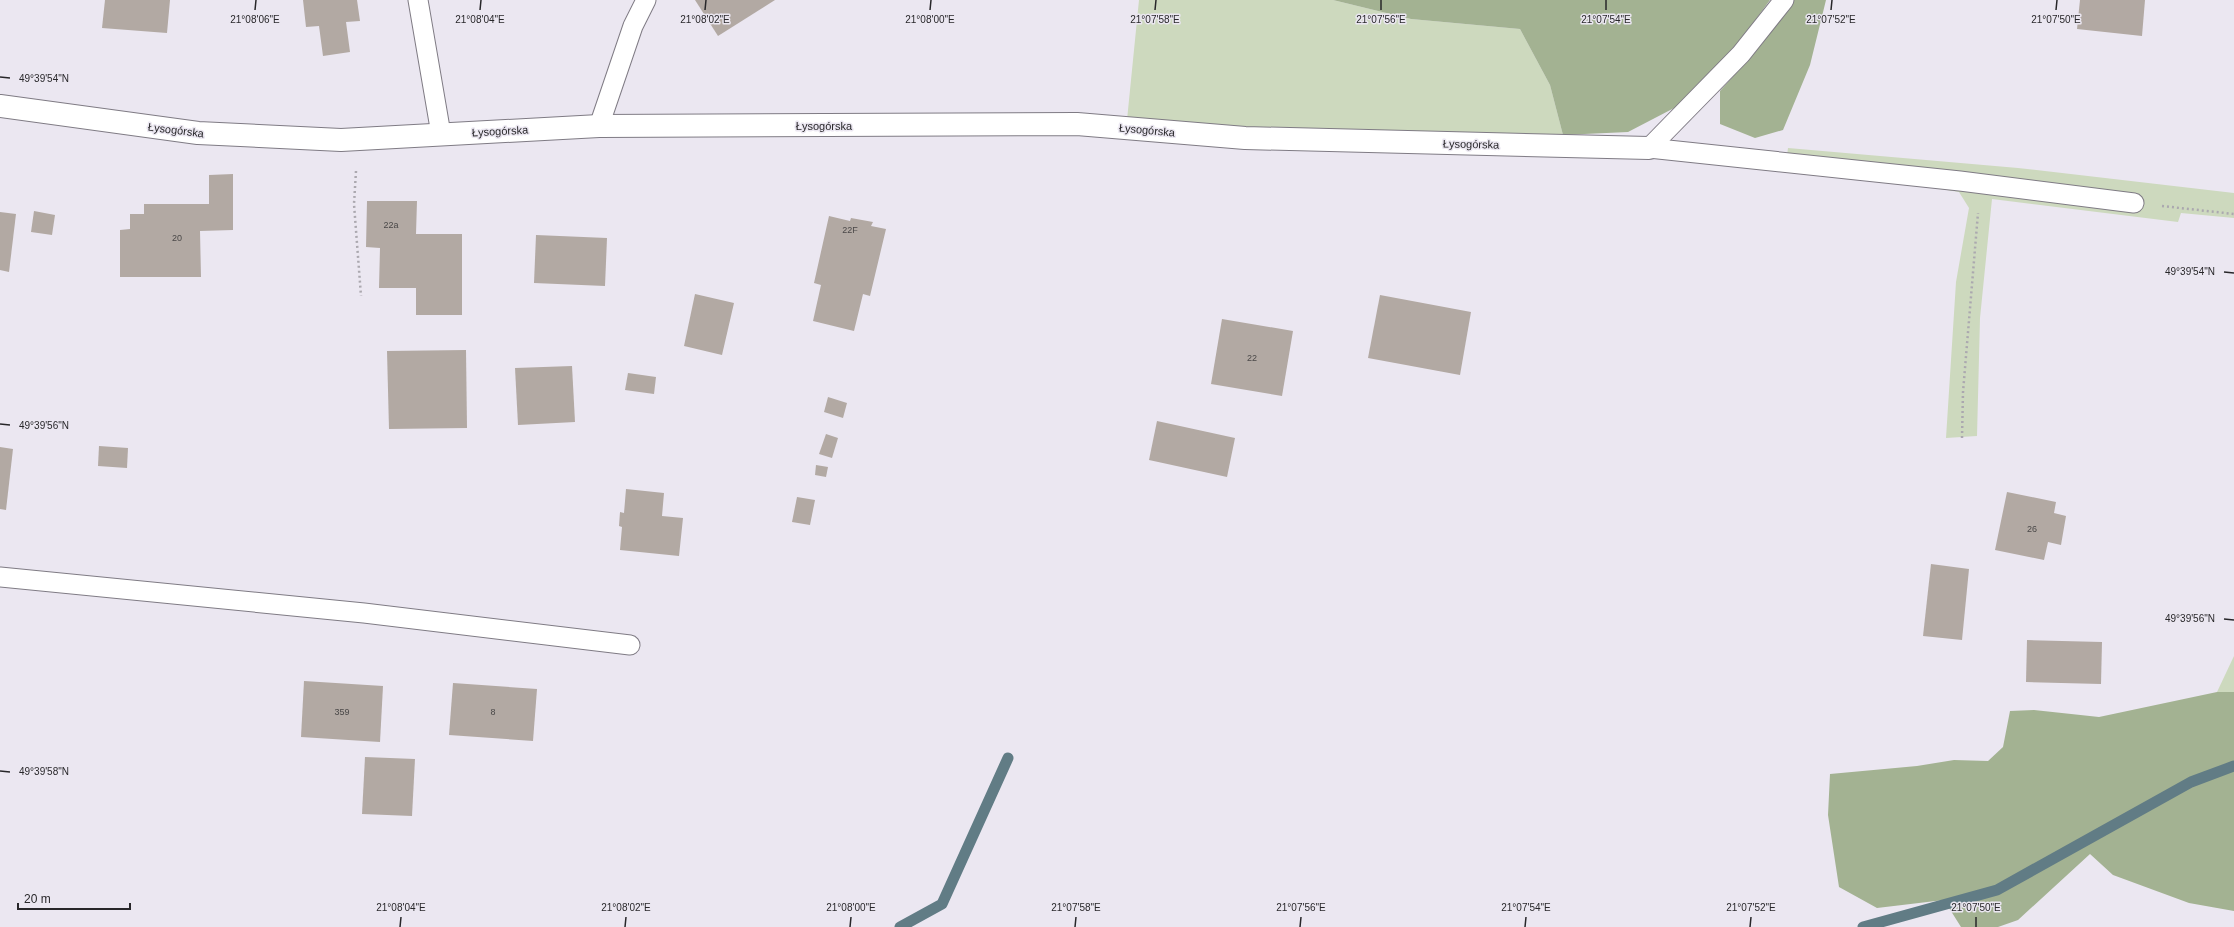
<svg xmlns="http://www.w3.org/2000/svg" width="2234" height="927" font-family="Helvetica,sans-serif">
<style>
.green{fill:#cdd9be}
.forest{fill:#a3b292}
.lines{fill:none;stroke-linecap:round;stroke-linejoin:round}
.stream{stroke:#617c85;stroke-width:11}
.building{fill:#b2a9a3}
.lane-casing{stroke:#7f7b84;stroke-width:21}
.street-casing{stroke:#7f7b84;stroke-width:24}
.path{stroke:#aba8af;stroke-width:2.5;stroke-dasharray:2 3;stroke-linecap:butt}
.lane{stroke:#fff;stroke-width:19}
.street{stroke:#fff;stroke-width:22}
.ticks{fill:none;stroke:#28272a;stroke-width:1.5}
.labels{text-anchor:middle;stroke-width:3;stroke-linejoin:round;paint-order:stroke}
.number-label{font-size:9px;fill:#4a4848}
.street-label{font-size:11px;fill:#28272a;stroke:#ebe7f1}
.ticks-label{font-size:10px;text-anchor:middle;fill:#28272a;stroke:#ebe7f1;stroke-width:3;stroke-linejoin:round;paint-order:stroke}
</style>
<rect width="100%" height="100%" fill="#ebe7f1"/>
<g class="green">
<path d="M1139 0H1333L1411 19 1520 29 1550 85 1563 135 1206 126 1127 120Z"/>
<path d="M1788 148 2018 168 2234 193V218L2181 213 2178 222 1992 199 1980 318 1977 436 1946 438 1956 282 1969 208 1959 192 1897 182 1785 172Z"/>
<path d="M2234 656V692H2217Z"/>
</g>
<g class="forest">
<path d="M1333 0H1770L1721 67 1678 106 1628 132 1563 135 1550 85 1520 29 1411 19Z"/>
<path d="M1793 0H1826L1810 65 1783 130 1755 138 1720 124V91L1761 45Z"/>
<path d="M2217 692H2234V911L2189 903 2113 875 2090 854 2018 920 1998 927H1961L1944 900 1877 908 1839 887 1828 815 1830 774 1917 766 1954 760 1988 761 2003 747 2010 711 2034 710 2099 717Z"/>
</g>
<g class="lines">
<g class="stream">
<path d="M900 927 942 904 1008 758"/>
<path d="M1863 927 1997 890 2191 782 2234 766"/>
</g>
</g>
<g class="building">
<path d="M105 0H170L167 33 102 28Z"/>
<path d="M303 0H357L360 21 346 22 350 52 323 56 319 26 306 27Z"/>
<path d="M695 0H775L718 36Z"/>
<path d="M2080 0H2145L2142 36 2077 29Z"/>
<path d="M233 174V230L200 231 201 277H120V230L130 229V214H144V204H209V175Z"/>
<path d="M367 201H417L416 234H462V315H416V288H379L380 248 366 247Z"/>
<path d="M34 211 55 215 52 235 31 232Z"/>
<path d="M0 212 16 214 9 272 0 270Z"/>
<path d="M829 216 850 221 851 218 873 222 871 226 886 229 870 296 863 294 854 331 813 321 821 285 814 283Z"/>
<path d="M536 235 607 238 605 286 534 283Z"/>
<path d="M695 294 734 303 722 355 684 346Z"/>
<path d="M1380 295 1471 312 1460 375 1368 358Z"/>
<path d="M1222 319 1293 331 1282 396 1211 384Z"/>
<path d="M466 350 467 428 389 429 387 351Z"/>
<path d="M572 366 575 422 518 425 515 368Z"/>
<path d="M628 373 656 377 654 394 625 390Z"/>
<path d="M828 397 847 403 843 418 824 412Z"/>
<path d="M1157 421 1235 438 1227 477 1149 460Z"/>
<path d="M826 434 838 438 832 458 819 454Z"/>
<path d="M99 446 128 448 127 468 98 466Z"/>
<path d="M0 447 13 449 6 510 0 509Z"/>
<path d="M816 465 828 467 826 477 815 475Z"/>
<path d="M626 489 664 493 662 516 683 518 679 556 620 550 622 527 619 526 620 512 624 513Z"/>
<path d="M2007 492 2056 502 2054 513 2066 516 2061 545 2048 542 2044 560 1995 550Z"/>
<path d="M797 497 815 500 810 525 792 522Z"/>
<path d="M1931 564 1969 569 1962 640 1923 636Z"/>
<path d="M2027 640 2102 642 2101 684 2026 682Z"/>
<path d="M304 681 383 686 380 742 301 737Z"/>
<path d="M453 683 537 689 533 741 449 735Z"/>
<path d="M365 757 415 759 412 816 362 814Z"/>
</g>
<g class="lines">
<defs>
<g id="lane">
<path d="M418 0 441 134"/>
<path d="M599 126 633 26 646 0"/>
<path d="M1649 148 1960 181 2134 203"/>
<path d="M1649 148 1741 54 1784 0"/>
<path d="M0 577 364 613 630 645"/>
</g>
<path id="street" d="M0 106 198 133 341 140 599 126 1077 124 1245 138 1649 148"/>
</defs>
<use href="#lane" class="lane-casing"/>
<use href="#street" class="street-casing"/>
<g class="path">
<path d="M356 171 354 204 361 296"/>
<path d="M2162 206 2234 214"/>
<path d="M1962 438 1963 392 1978 213"/>
</g>
<use href="#lane" class="lane"/>
<use href="#street" class="street"/>
</g>
<path class="ticks" d="M255 10 256 0M480 10 481 0M705 10 706 0M930 10 931 0M1155 10 1156 0M1381 10V0M1606 10V0M1831 10 1832 0M2056 10 2057 0M0 77 10 78M2224 272 2234 273M0 424 10 425M2224 619 2234 620M0 771 10 772M400 927 401 917M625 927 626 917M850 927 851 917M1075 927 1076 917M1300 927 1301 917M1525 927 1526 917M1750 927 1751 917M1976 927V917"/>
<g class="labels">
<g class="number-label">
<text x="391" y="228">22a</text>
<text x="850" y="233">22F</text>
<text x="177" y="241">20</text>
<text x="1252" y="361">22</text>
<text x="2032" y="532">26</text>
<text x="342" y="715">359</text>
<text x="493" y="715">8</text>
</g>
<g class="street-label">
<text x="824" y="130">Łysogórska</text>
<text transform="translate(176 130) rotate(7)" y="4">Łysogórska</text>
<text transform="translate(1147 130) rotate(5)" y="4">Łysogórska</text>
<text transform="translate(500 131) rotate(-3)" y="4">Łysogórska</text>
<text transform="translate(1471 144) rotate(1)" y="4">Łysogórska</text>
</g>
</g>
<g class="ticks-label">
<text x="255" y="23">21°08'06"E</text>
<text x="480" y="23">21°08'04"E</text>
<text x="705" y="23">21°08'02"E</text>
<text x="930" y="23">21°08'00"E</text>
<text x="1155" y="23">21°07'58"E</text>
<text x="1381" y="23">21°07'56"E</text>
<text x="1606" y="23">21°07'54"E</text>
<text x="1831" y="23">21°07'52"E</text>
<text x="2056" y="23">21°07'50"E</text>
<text x="44" y="82">49°39'54"N</text>
<text x="2190" y="275">49°39'54"N</text>
<text x="44" y="429">49°39'56"N</text>
<text x="2190" y="622">49°39'56"N</text>
<text x="44" y="775">49°39'58"N</text>
<text x="401" y="911">21°08'04"E</text>
<text x="626" y="911">21°08'02"E</text>
<text x="851" y="911">21°08'00"E</text>
<text x="1076" y="911">21°07'58"E</text>
<text x="1301" y="911">21°07'56"E</text>
<text x="1526" y="911">21°07'54"E</text>
<text x="1751" y="911">21°07'52"E</text>
<text x="1976" y="911">21°07'50"E</text>
</g>
<path d="M18 903v6h112v-6" fill="none" stroke="#28272a" stroke-width="2"/>
<text x="24" y="903" font-size="12" fill="#28272a" stroke="#ebe7f1" stroke-width="3" paint-order="stroke">20 m</text>
</svg>
